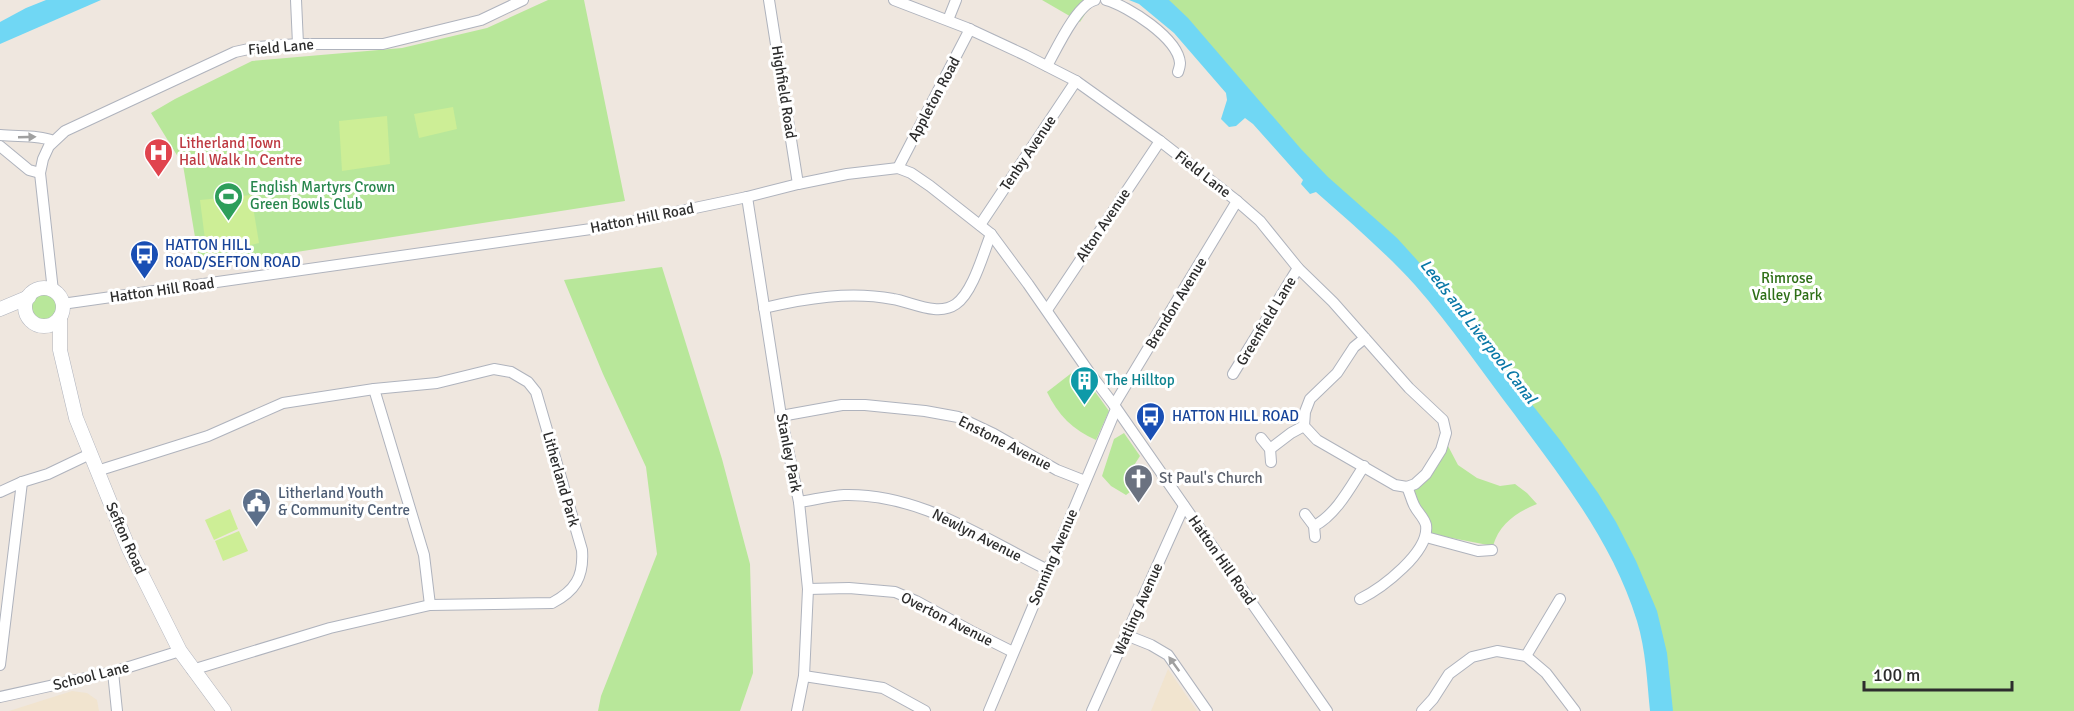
<svg xmlns="http://www.w3.org/2000/svg" width="2074" height="711" font-family="Signika,sans-serif">
<style>
.education{fill:#f1e4cf}
.green{fill:#b8e79a}
.pitch{fill:#cdee96}
.water{fill:#70d7f4}
.lines{fill:none;stroke-linecap:round;stroke-linejoin:round}
.street-casing{stroke:#afb3bd;stroke-width:12}
.secondary-casing{stroke:#afb3bd;stroke-width:15}
.street{stroke:#fff;stroke-width:10}
.secondary{stroke:#fff;stroke-width:14}
.oneway{fill:#a0a0a0}
.labels{text-anchor:middle;stroke-width:6;stroke-linejoin:round;paint-order:stroke}
.street-label{font-size:15px;fill:#2d2d2d;stroke:#fff}
.health-label{font-size:15px;fill:#be3a42;stroke:#fff;text-anchor:start}
.leisure-label{font-size:15px;fill:#27864d;stroke:#fff;text-anchor:start}
.transit-label{font-size:15px;fill:#164399;stroke:#fff;text-anchor:start}
.park-label{font-size:15px;fill:#2e6f18;stroke:#fff}
.culture-label{font-size:15px;fill:#0d838f;stroke:#fff;text-anchor:start}
.worship-label{font-size:15px;fill:#5b616d;stroke:#fff;text-anchor:start}
.service-label{font-size:15px;fill:#4e5e75;stroke:#fff;text-anchor:start}
.water-label{font-size:16px;font-style:italic;fill:#0877a6;stroke:#fff}
</style>
<rect width="100%" height="100%" fill="#efe7df"/>
<g class="education">
<path d="M1168 669 1197 711H1151Z"/>
<path d="M72 691 87 693 97 700 99 711H9Z"/>
</g>
<g class="green">
<path d="M548 0H584L625 201 200 267 183 165 151 113 175 99 252 61 402 48 487 28Z"/>
<path d="M1042 0H1094L1080 22Z"/>
<path d="M1153 0H2074V711H1662L1621 554 1480 354Z"/>
<path d="M662 267 722 459 750 564 753 673 740 711H598L601 696 657 554 646 467 603 374 564 280Z"/>
<circle cx="44" cy="307" r="13"/>
<path d="M1078 368 1109 411 1096 440C1073 430 1058 415 1047 392Z"/>
<path d="M1124 433 1140 456 1129 473 1134 489 1126 495 1111 486 1102 476 1114 439Z"/>
<path d="M1448 446 1458 465 1477 478 1500 486 1515 484 1527 493 1537 504C1517 512 1499 524 1493 546L1431 534C1429 513 1419 509 1414 490L1425 482Z"/>
</g>
<g class="pitch">
<path d="M453 107 457 129 419 138 414 114Z"/>
<path d="M387 116 390 164 342 171 339 121Z"/>
<path d="M251 195 259 243 207 255 200 200Z"/>
<path d="M230 509 238 529 214 540 205 520Z"/>
<path d="M239 531 248 551 223 561 215 541Z"/>
</g>
<g class="water">
<path d="M46 0H101L0 44V22L26 8Z"/>
<path d="M1129 0H1169L1188 18 1301 149 1328 177 1397 238 1446 292 1473 330 1560 440 1598 493 1616 522 1636 561 1657 611 1667 653 1673 711H1650C1647 681 1646 651 1637 621 1613 543 1563 480 1515 415 1482 372 1451 326 1415 285 1385 252 1350 222 1316 192L1310 194 1301 184 1303 180 1253 124 1245 118 1236 126 1229 127 1221 119 1227 100 1226 93 1174 33 1139 4Z"/>
</g>
<g class="lines">
<defs>
<g id="street">
<path d="M296 0 298 44"/>
<path d="M769 0 798 184"/>
<path d="M894 0 967 28 1025 55 1076 81 1160 141 1237 201 1260 221 1298 268 1333 302 1409 388 1443 420 1446 433 1441 450 1426 474 1415 484 1407 487 1395 485 1317 440 1304 426 1305 412 1310 399 1337 373 1354 347 1365 338"/>
<path d="M1106 0C1128 6 1178 38 1180 63 1180 66 1179 69 1178 72"/>
<path d="M948 20 956 0"/>
<path d="M1047 66C1056 50 1077 4 1095 0"/>
<path d="M0 135C16 137 40 135 53 141"/>
<path d="M0 146 29 170 40 173"/>
<path d="M898 168 970 29"/>
<path d="M747 197 781 416 799 502 808 589 804 676 797 711"/>
<path d="M980 225 1076 81"/>
<path d="M53 291 40 173 43 159 49 146 65 131 235 52 258 47 298 44H383L481 20 523 0"/>
<path d="M62 304 605 227 747 197 798 184 847 174 898 168 911 173 930 186 991 234 1028 284 1089 372 1114 405 1327 711"/>
<path d="M764 308C806 298 850 291 893 299 912 302 938 317 956 304 973 292 983 254 991 234"/>
<path d="M1047 310 1160 141"/>
<path d="M1233 374 1298 268"/>
<path d="M374 389 424 555 430 605"/>
<path d="M1114 405 1237 201"/>
<path d="M781 416 842 405H865L925 411 958 417 994 434 1057 470 1085 481"/>
<path d="M1261 438 1270 449 1271 462"/>
<path d="M1270 449 1291 433 1304 426"/>
<path d="M97 471 208 436 283 403 374 389 437 383 494 369 511 372 528 382 536 392 582 550C584 577 575 591 552 603L430 605 330 628 192 670"/>
<path d="M0 492 22 482 48 474 90 454"/>
<path d="M799 502C813 500 829 496 844 495 920 493 982 538 1048 570"/>
<path d="M1305 514 1314 526 1315 537"/>
<path d="M1314 526C1336 515 1351 486 1364 466"/>
<path d="M1426 537 1478 551 1492 550"/>
<path d="M808 589 849 588 895 592 916 601 971 631 1013 652"/>
<path d="M1360 599C1382 588 1430 552 1426 525 1424 517 1417 512 1414 505 1411 499 1410 493 1407 487"/>
<path d="M1126 635 1151 645 1168 655 1207 711"/>
<path d="M1526 656 1560 599"/>
<path d="M0 665 22 482"/>
<path d="M113 672 117 711"/>
<path d="M804 676 883 688 925 711"/>
<path d="M0 697 113 672 180 651"/>
<path d="M989 711 1116 409"/>
<path d="M1092 711 1184 506"/>
<path d="M1422 711 1433 699 1449 674 1472 657 1497 651 1526 656 1546 673 1575 711"/>
</g>
<g id="secondary">
<circle cx="44" cy="307" r="19"/>
<path d="M0 309 29 297"/>
<path d="M60 317V350L76 418 129 549 180 651 224 711"/>
</g>
</defs>
<use href="#street" class="street-casing"/>
<use href="#secondary" class="secondary-casing"/>
<use href="#street" class="street"/>
<use href="#secondary" class="secondary"/>
</g>
<defs><path id="oneway-solid" d="M-6-.8H1V-3.2L6.5 0L1 3.2V.8H-6Z" transform="scale(1.5)"/></defs>
<g class="oneway">
<use href="#oneway-solid" transform="translate(27 137) rotate(-2)"/>
<use href="#oneway-solid" transform="translate(1174 664) rotate(-126)"/>
</g>
<defs>
<symbol id="hospital-pin" viewBox="-11 -11 22 30"><path d="M0 17L-7.5 6A9.5 9.5 0 1 1 7.5 6Z" fill="#e0444e" stroke="#fff"/><path d="M-5-5h3v3.5h4V-5h3V5h-3V1.5h-4V5h-3Z" fill="#fff"/></symbol>
<symbol id="stadium-pin" viewBox="-11 -11 22 30"><path d="M0 17L-7.5 6A9.5 9.5 0 1 1 7.5 6Z" fill="#2e9e5b" stroke="#fff"/><path d="M0-5a6.5 5 0 1 0 0 10a6.5 5 0 1 0 0-10ZM-3.5-1.8h7v3.6h-7Z" fill="#fff"/></symbol>
<symbol id="bus-pin" viewBox="-11 -11 22 30"><path d="M0 17L-7.5 6A9.5 9.5 0 1 1 7.5 6Z" fill="#1a4fb4" stroke="#fff"/><path d="M-5-6H5V4H4V6H2V4H-2V6H-4V4H-5ZM-3.5-4V0h7V-4ZM-3.5 1.2v1.5H-2V1.2ZM2 1.2v1.5H3.5V1.2Z" fill="#fff"/></symbol>
<symbol id="building-pin" viewBox="-11 -11 22 30"><path d="M0 17L-7.5 6A9.5 9.5 0 1 1 7.5 6Z" fill="#0f9aa8" stroke="#fff"/><path d="M-4-6H4V6H1V3H-1V6H-4ZM-2.5-4.3h1.7v1.8h-1.7ZM.8-4.3h1.7v1.8H.8ZM-2.5-1h1.7V.8h-1.7ZM.8-1h1.7V.8H.8Z" fill="#fff"/></symbol>
<symbol id="church-pin" viewBox="-11 -11 22 30"><path d="M0 17L-7.5 6A9.5 9.5 0 1 1 7.5 6Z" fill="#6b7280" stroke="#fff"/><path d="M-1.2-6h2.4v3.5h3.3v2.4h-3.3V6h-2.4V-.1h-3.3v-2.4h3.3Z" fill="#fff"/></symbol>
<symbol id="civic-pin" viewBox="-11 -11 22 30"><path d="M0 17L-7.5 6A9.5 9.5 0 1 1 7.5 6Z" fill="#5c6f8a" stroke="#fff"/><path d="M-.6-6.5H3V-4.5H.6V-3L4-1V1h2V6H-6V1h2V-1L-.6-3ZM-1.2 2.5V6h2.4V2.5Z" fill="#fff"/></symbol>
</defs>
<g fill-rule="evenodd">
<use href="#hospital-pin" x="142" y="136" width="33" height="45"/>
<use href="#stadium-pin" x="212" y="180" width="33" height="45"/>
<use href="#bus-pin" x="128" y="238" width="33" height="45"/>
<use href="#building-pin" x="1068" y="364" width="33" height="45"/>
<use href="#bus-pin" x="1134" y="400" width="33" height="45"/>
<use href="#church-pin" x="1122" y="462" width="33" height="45"/>
<use href="#civic-pin" x="240" y="486" width="33" height="45"/>
</g>
<g class="labels">
<g class="street-label">
<text transform="translate(281 47) rotate(-5)" y="5">Field Lane</text>
<text transform="translate(784 92) rotate(81)" y="5">Highfield Road</text>
<text transform="translate(934 99) rotate(-62)" y="5">Appleton Road</text>
<text transform="translate(1028 153) rotate(-56)" y="5">Tenby Avenue</text>
<text transform="translate(1203 174) rotate(38)" y="5">Field Lane</text>
<text transform="translate(642 218) rotate(-11)" y="5">Hatton Hill Road</text>
<text transform="translate(1103 225) rotate(-56)" y="5">Alton Avenue</text>
<text transform="translate(162 290) rotate(-8)" y="5">Hatton Hill Road</text>
<text transform="translate(1176 303) rotate(-59)" y="5">Brendon Avenue</text>
<text transform="translate(1266 321) rotate(-59)" y="5">Greenfield Lane</text>
<text transform="translate(1005 443) rotate(27)" y="5">Enstone Avenue</text>
<text transform="translate(789 453) rotate(79)" y="5">Stanley Park</text>
<text transform="translate(561 479) rotate(74)" y="5">Litherland Park</text>
<text transform="translate(977 535) rotate(27)" y="5">Newlyn Avenue</text>
<text transform="translate(126 538) rotate(66)" y="5">Sefton Road</text>
<text transform="translate(1053 557) rotate(-67)" y="5">Sonning Avenue</text>
<text transform="translate(1222 560) rotate(55)" y="5">Hatton Hill Road</text>
<text transform="translate(1138 609) rotate(-66)" y="5">Watling Avenue</text>
<text transform="translate(947 619) rotate(27)" y="5">Overton Avenue</text>
<text transform="translate(91 676) rotate(-14)" y="5">School Lane</text>
</g>
<g class="health-label">
<text x="179" y="148">Litherland Town<tspan x="179" dy="17">Hall Walk In Centre</tspan></text>
</g>
<g class="leisure-label">
<text x="250" y="192">English Martyrs Crown<tspan x="250" dy="17">Green Bowls Club</tspan></text>
</g>
<g class="transit-label">
<text x="165" y="250">HATTON HILL<tspan x="165" dy="17">ROAD/SEFTON ROAD</tspan></text>
<text x="1172" y="421">HATTON HILL ROAD</text>
</g>
<g class="park-label">
<text x="1787" y="283">Rimrose<tspan x="1787" dy="17">Valley Park</tspan></text>
</g>
<g class="culture-label">
<text x="1105" y="385">The Hilltop</text>
</g>
<g class="worship-label">
<text x="1159" y="483">St Paul's Church</text>
</g>
<g class="service-label">
<text x="278" y="498">Litherland Youth<tspan x="278" dy="17">&amp; Community Centre</tspan></text>
</g>
<g class="water-label">
<text transform="translate(1479 331) rotate(52)" y="6">Leeds and Liverpool Canal</text>
</g>
</g>
<path d="M1864 681v9h148v-9" fill="none" stroke="#2d2d2d" stroke-width="3"/>
<text x="1873" y="681" font-size="18" fill="#2d2d2d" stroke="#ffffff" stroke-width="4.5" paint-order="stroke">100 m</text>
</svg>
